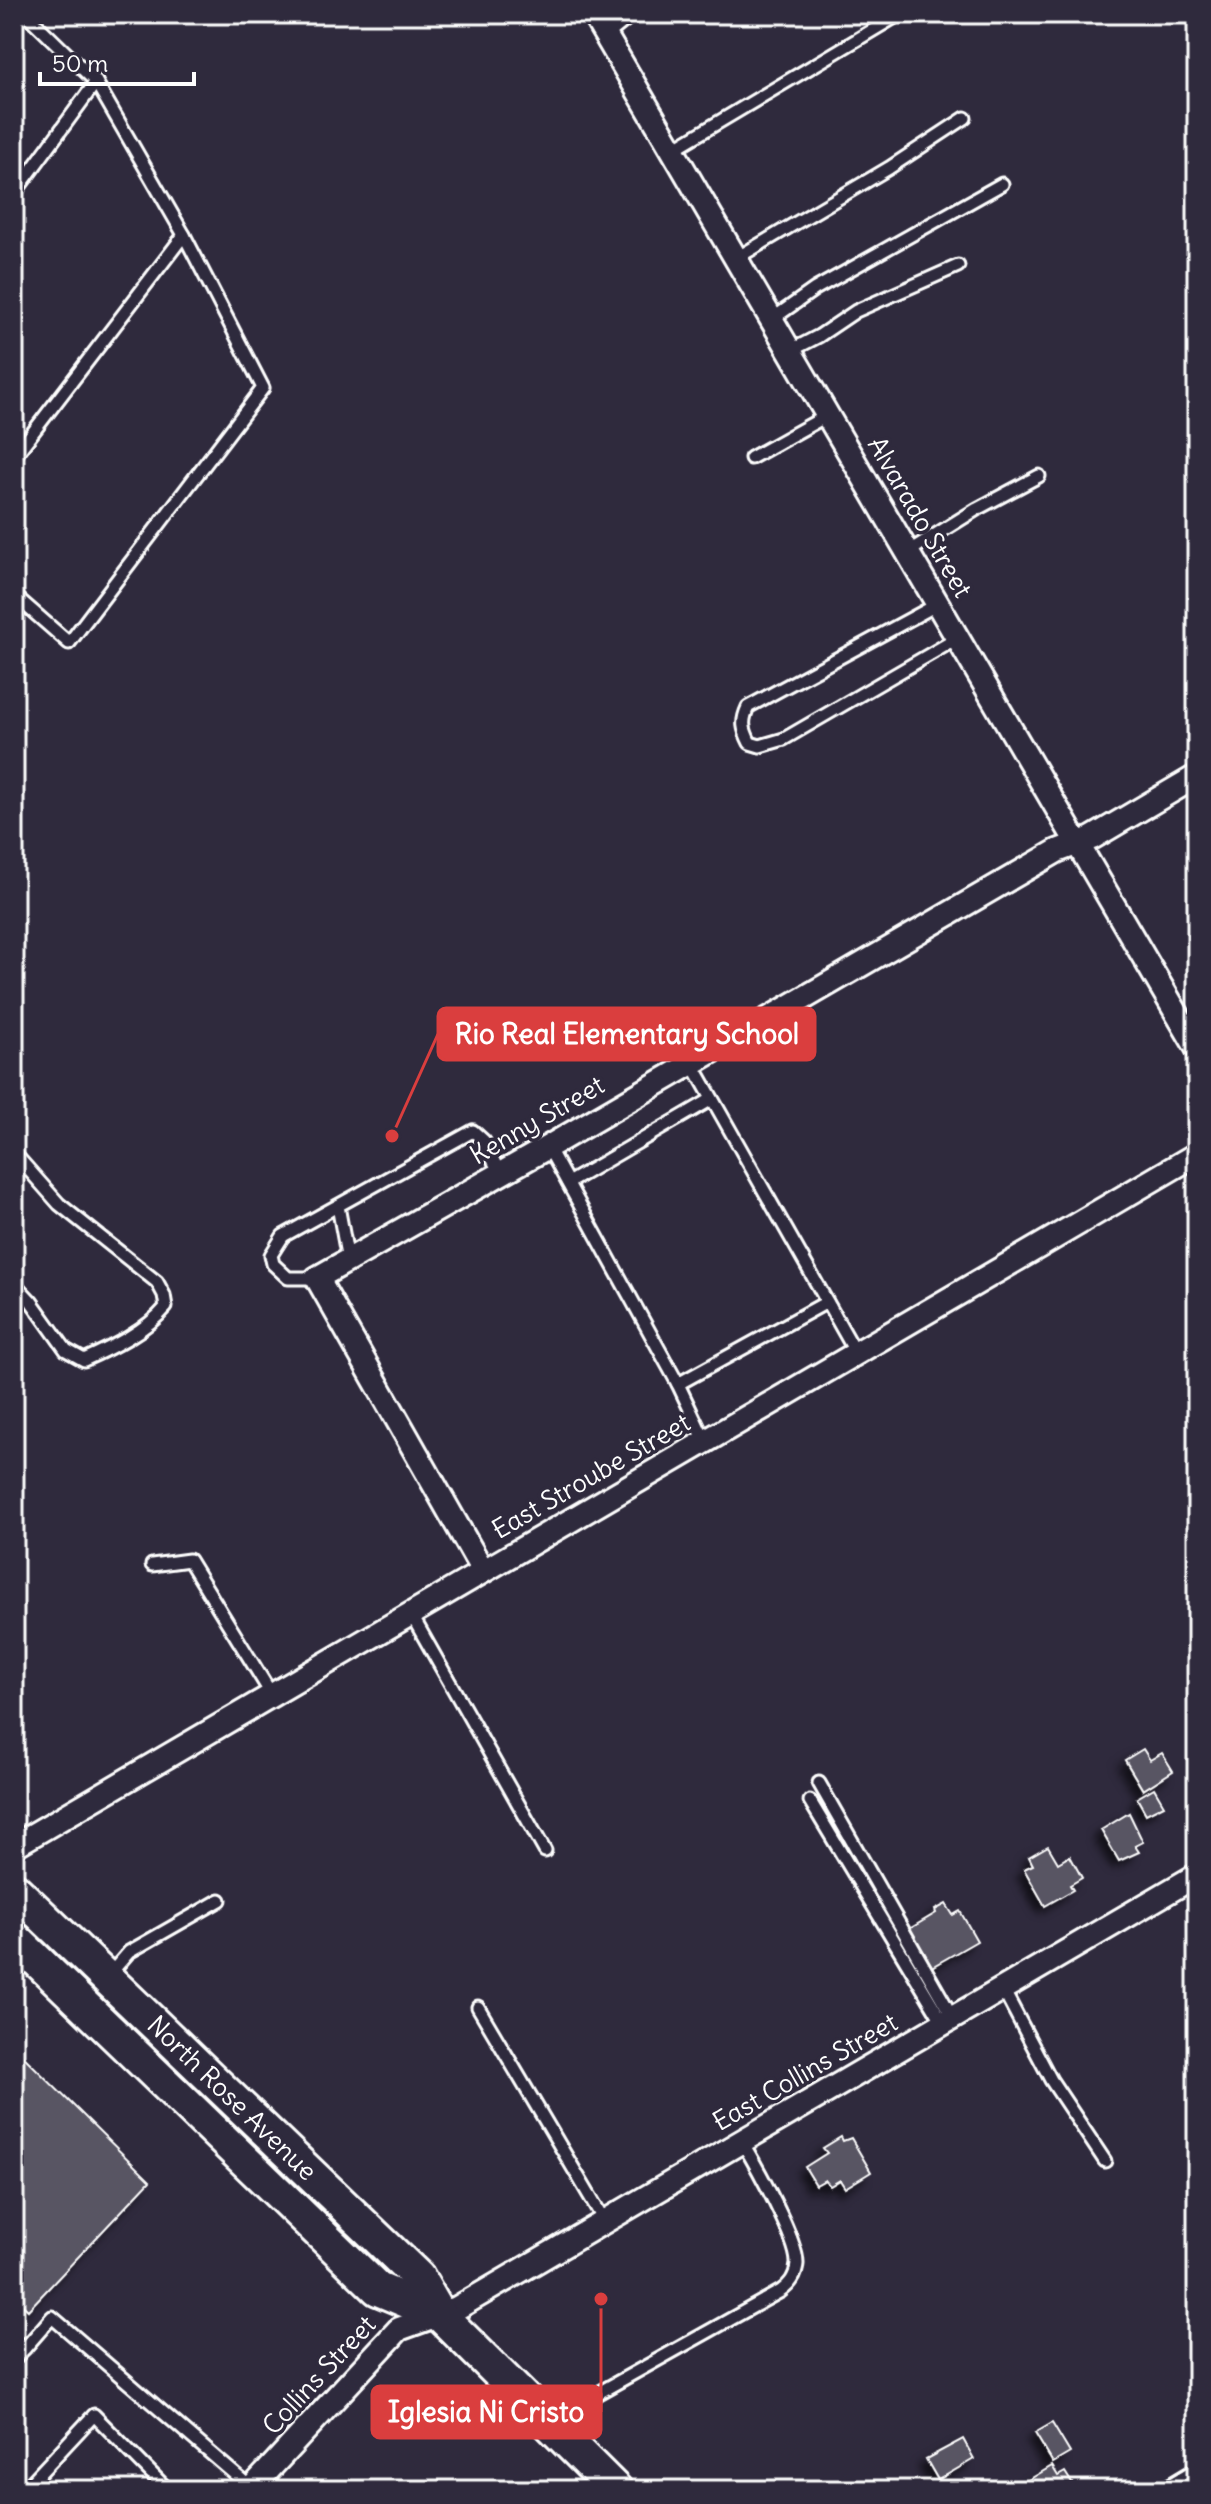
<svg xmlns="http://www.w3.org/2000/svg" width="1211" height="2504" font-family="Delius,sans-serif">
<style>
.building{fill:#595564;stroke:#fff;stroke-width:2;filter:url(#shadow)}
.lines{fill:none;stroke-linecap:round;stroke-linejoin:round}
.service-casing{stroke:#fff;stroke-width:17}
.minor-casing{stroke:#fff;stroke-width:28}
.secondary-casing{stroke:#fff;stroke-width:38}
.service{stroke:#2f2a3d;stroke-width:11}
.minor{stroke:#2f2a3d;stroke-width:22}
.secondary{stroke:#2f2a3d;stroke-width:32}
.labels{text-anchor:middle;stroke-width:7;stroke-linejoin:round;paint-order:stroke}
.street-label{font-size:26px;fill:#fff;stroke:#2f2a3d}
.leader{fill:none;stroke:#da3e3e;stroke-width:3}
.callout-dot{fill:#da3e3e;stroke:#2f2a3d;stroke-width:3}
.callout{fill:#da3e3e;stroke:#da3e3e;stroke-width:3}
.callout-label{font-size:28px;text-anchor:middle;font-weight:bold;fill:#fff}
</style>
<defs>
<filter id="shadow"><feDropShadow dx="-7" dy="7" stdDeviation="4" flood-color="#0009"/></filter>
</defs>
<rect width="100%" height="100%" fill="#2f2a3d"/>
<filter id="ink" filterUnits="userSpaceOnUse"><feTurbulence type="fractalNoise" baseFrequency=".0125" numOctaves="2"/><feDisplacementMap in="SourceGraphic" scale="16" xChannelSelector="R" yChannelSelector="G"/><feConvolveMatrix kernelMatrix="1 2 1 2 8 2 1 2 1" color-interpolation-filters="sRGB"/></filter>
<g filter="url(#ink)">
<g class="building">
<path d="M1143 1749 1150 1760 1162 1753 1173 1771 1143 1790 1125 1760Z"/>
<path d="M1154 1788 1164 1805 1146 1814 1137 1798Z"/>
<path d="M1129 1813 1143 1842 1135 1846 1139 1852 1119 1861 1101 1830Z"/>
<path d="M1048 1846 1058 1863 1070 1856 1082 1878 1070 1885 1073 1890 1045 1906 1024 1869 1033 1865 1029 1857Z"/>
<path d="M946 1904 953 1915 960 1911 977 1941 928 1969 906 1931 936 1913 935 1910Z"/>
<path d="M14 2047 150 2181 28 2310 14 2297Z"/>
<path d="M841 2137 843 2141 851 2138 871 2172 845 2188 840 2180 830 2186 825 2180 816 2185 805 2167 827 2153 823 2148Z"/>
<path d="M1052 2423 1070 2453 1053 2463 1035 2433Z"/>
<path d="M963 2439 974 2459 938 2480 926 2459Z"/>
<path d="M1052 2466 1058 2476 1065 2472 1075 2488 1072 2490H1023L1020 2485Z"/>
</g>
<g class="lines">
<defs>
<g id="service">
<path d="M606 36 633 14"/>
<path d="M672 150 900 14"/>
<path d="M14 194 96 82"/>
<path d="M735 259 889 168 965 118"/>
<path d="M771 320 815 289 1002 184"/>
<path d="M790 351 819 336 856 311 958 266"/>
<path d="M14 457 184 235"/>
<path d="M751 458 828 415"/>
<path d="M908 552 977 509 1039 476"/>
<path d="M14 595 69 643 263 388 184 235 96 82 26 14"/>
<path d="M938 604 748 707C741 722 743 729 750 743L760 746 784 739 958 638"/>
<path d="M692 1063 856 1353"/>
<path d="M548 1147 678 1384 705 1441"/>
<path d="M14 1153 59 1204 157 1282 164 1295 166 1307C146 1331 113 1347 84 1360L66 1350 31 1301 14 1283"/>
<path d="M568 1183 712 1099"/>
<path d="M338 1206 348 1260"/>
<path d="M317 1278H288L273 1264 271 1255 283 1236 473 1131 484 1141 500 1174"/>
<path d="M678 1384 827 1302"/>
<path d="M152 1565 189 1560 272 1695"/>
<path d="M411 1614 545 1851"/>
<path d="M819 1783 953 2018"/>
<path d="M810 1801 944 2024"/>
<path d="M109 1975 129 1952 220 1900"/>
<path d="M1003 1989 1051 2080 1105 2161"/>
<path d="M478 2007 605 2222"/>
<path d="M14 2341 25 2348 52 2317 251 2488"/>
<path d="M14 2359 25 2348"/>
<path d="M584 2401 781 2291C790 2284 796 2277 797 2264 798 2241 756 2165 742 2142"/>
<path d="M24 2490 94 2415 168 2490"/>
</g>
<g id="minor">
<path d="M593 14 1197 1048"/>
<path d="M483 1571 317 1278 548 1147 1057 851 1092 838 1197 776"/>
<path d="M14 1846 1197 1154"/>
<path d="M250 2490 399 2329 457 2308 1197 1875"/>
<path d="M1172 2490 1197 2475"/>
</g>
<g id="secondary">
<path d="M14 1889 418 2277 440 2315 616 2490"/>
<path d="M14 1938 378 2289 440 2315"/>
</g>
</defs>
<use href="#service" class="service-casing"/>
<use href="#minor" class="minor-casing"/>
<use href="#secondary" class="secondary-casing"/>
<use href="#service" class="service"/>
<use href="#minor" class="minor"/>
<use href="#secondary" class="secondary"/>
</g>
</g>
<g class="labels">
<g class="street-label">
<text transform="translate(920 517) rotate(60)" y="9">Alvarado Street</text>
<text transform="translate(537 1120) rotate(-30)" y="9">Kenny Street</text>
<text transform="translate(591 1476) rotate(-30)" y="9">East Stroube Street</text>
<text transform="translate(805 2072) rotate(-30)" y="9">East Collins Street</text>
<text transform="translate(232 2098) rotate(44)" y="9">North Rose Avenue</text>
<text transform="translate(319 2375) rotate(-47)" y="9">Collins Street</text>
</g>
</g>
<path class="leader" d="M392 1136L438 1034M601 2299L601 2412"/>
<g class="callout-dot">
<circle cx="392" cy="1136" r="8"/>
<circle cx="601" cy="2299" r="8"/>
</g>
<g class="callout">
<rect x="438" y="1008" width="377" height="52" rx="8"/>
<rect x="372" y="2386" width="229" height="52" rx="8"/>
</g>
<g class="callout-label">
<text x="627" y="1044">Rio Real Elementary School</text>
<text x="486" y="2422">Iglesia Ni Cristo</text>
</g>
<rect width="1211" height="2504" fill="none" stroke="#2f2a3d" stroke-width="48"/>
<rect x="24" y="24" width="1163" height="2456" fill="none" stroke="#fff" stroke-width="3" filter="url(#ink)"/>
<path d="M40 72v12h154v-12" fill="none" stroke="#ffffff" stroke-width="4"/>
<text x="52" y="72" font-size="24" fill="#ffffff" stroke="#2f2a3d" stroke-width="6" paint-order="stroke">50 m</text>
</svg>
